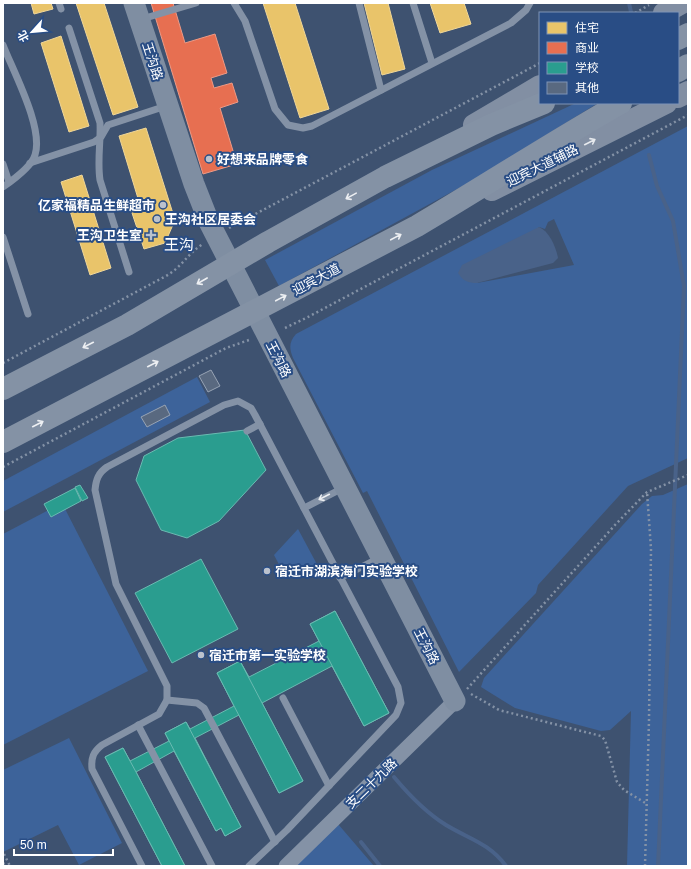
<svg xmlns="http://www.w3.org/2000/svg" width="691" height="869" font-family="Arial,'Noto Sans SC',sans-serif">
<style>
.green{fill:#3d639a;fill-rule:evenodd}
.water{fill:#496289}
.homes{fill:#e9c46a;stroke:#f0d697}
.shops{fill:#e76f51;stroke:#ee9a85}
.schools{fill:#2a9d8f;stroke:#6abab1}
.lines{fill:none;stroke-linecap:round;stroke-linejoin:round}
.stream{stroke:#496289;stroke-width:4}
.building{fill:#596980;stroke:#97a3b4}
.path{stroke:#8492a6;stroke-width:2.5;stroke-dasharray:2 3;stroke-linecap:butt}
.lane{stroke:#8492a6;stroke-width:7}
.street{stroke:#8492a6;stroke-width:15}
.secondary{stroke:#7f8ea2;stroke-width:21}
.primary{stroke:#828fa3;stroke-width:22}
.highway{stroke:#8492a5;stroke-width:22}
.oneway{stroke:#e6e9ed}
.oneway2{stroke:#edeff2}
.poi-dot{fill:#bbc2cd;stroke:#294d85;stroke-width:1.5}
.labels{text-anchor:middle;stroke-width:4;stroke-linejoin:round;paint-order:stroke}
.street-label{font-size:13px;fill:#fff;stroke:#294d85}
.poi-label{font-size:13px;font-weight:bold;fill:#fff;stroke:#294d85;text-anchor:start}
.quarter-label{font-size:15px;fill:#fff;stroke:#294d85}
</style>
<rect width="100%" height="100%" fill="#3e5270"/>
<g class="green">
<path d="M576 103H598L470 182 279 286 265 260 432 170Z"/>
<path d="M688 126V458L628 486 538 585 536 593 459 672 367 491 363 493 293 358C289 348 289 342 296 334ZM554 219 574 265 477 283 539 227 545 229 548 222Z"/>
<path d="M197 377 210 402 3 512V481Z"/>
<path d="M688 484V866H627L631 711 610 730 601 731 515 708 481 687 484 678 642 504 652 496 663 495Z"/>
<path d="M62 503 148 671 3 745V534Z"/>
<path d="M298 529 320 570 284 574 274 555Z"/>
<path d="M69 738 122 843 79 865 58 825 3 852V770Z"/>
<path d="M338 824 374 866H296Z"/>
</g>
<path class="water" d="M539 227C549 231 556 247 558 258L553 263 477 283C468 283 463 281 458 273L462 265Z"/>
<g class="homes">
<path d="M31 3H51L53 9 34 14Z"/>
<path d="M76 3H104L138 107 113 115Z"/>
<path d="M263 3H295L329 109 300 118Z"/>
<path d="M364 3H388L405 69 382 75Z"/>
<path d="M430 3H464L471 24 440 33Z"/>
<path d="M61 36 89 126 69 132 41 43Z"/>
<path d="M146 128 175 220 165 243 144 249 130 207 140 205 119 136Z"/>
<path d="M82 175 111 268 90 275 61 182Z"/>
</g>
<path class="shops" d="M151 3H173L185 43 215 34 227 73 211 78 214 88 232 83 238 102 220 108 237 164 203 174Z"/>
<g class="schools">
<path d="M245 430 266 470 219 521 187 538 161 530 136 480 144 456 178 438Z"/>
<path d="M80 485 88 498 82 501 75 487Z"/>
<path d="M75 488 81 501 51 517 44 504Z"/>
<path d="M201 559 238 629 172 663 135 593Z"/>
<path d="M335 611 389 713 364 726 332 666 262 703 303 781 279 793 239 715 195 738 241 827 225 836 221 828 216 831 174 751 136 772 185 866H162L105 757 123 748 130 761 169 741 165 733 186 722 190 729 234 706 217 673 240 661 249 677 319 641 310 624Z"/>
<path d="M335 611 389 713 364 726 310 624Z"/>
<path d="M240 661 303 781 279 793 217 673Z"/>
<path d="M186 722 241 827 225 836 221 828 216 831 165 733Z"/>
<path d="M123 748 136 772 185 866H162L105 757Z"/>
</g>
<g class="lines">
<g class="stream">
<path d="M629 3 631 12"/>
<path d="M649 155 657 186 673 221 684 286 658 866"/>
<path d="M394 777C409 795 425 812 446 825 469 839 489 843 506 866"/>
<path d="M361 842 380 866"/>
</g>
</g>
<g class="building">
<path d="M211 370 220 386 208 392 199 376Z"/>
<path d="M165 405 170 415 147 427 141 417Z"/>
</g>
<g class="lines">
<g class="path">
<path d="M635 13 649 5"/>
<path d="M229 228 540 63"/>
<path d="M285 328 308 317 688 115"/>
<path d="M3 363 166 276C182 267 188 253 203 244"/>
<path d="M3 467 226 348 249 340"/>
<path d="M467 689 615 525 647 492 688 475"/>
<path d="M471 694 499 710 601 736 605 740 617 782 624 790 647 804"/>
<path d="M4 854 10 866"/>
<path d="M3 864 7 862"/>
<path d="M645 866 649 720 651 549 647 492"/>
</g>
<g class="lane">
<path d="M59 3 61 9"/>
<path d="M234 3 245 21 275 109 288 125 303 128 312 126 511 23 526 10 530 3"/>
<path d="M359 3 381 90"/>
<path d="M413 3 432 63"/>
<path d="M142 19 196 3"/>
<path d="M69 28 100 123C101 142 97 160 100 180L129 272"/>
<path d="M3 45C13 71 44 128 35 155 32 166 13 180 3 187"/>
<path d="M30 163 94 142 101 137 108 125 166 106"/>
<path d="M3 164 9 182"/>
<path d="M3 237 28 314"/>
<path d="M247 431 260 424"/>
<path d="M304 508 343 488"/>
<path d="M340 578 379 558"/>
<path d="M283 698 329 786"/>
<path d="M167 700 197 703 204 708 275 842"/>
<path d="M138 725 212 866"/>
<path d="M142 866 92 769C91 758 93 752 102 745L159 714 167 700V686L116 584 95 490C96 480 98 473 107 467L224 405 238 401 251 408 255 415 398 687 401 703 396 715 287 830 249 866"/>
</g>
<path class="street" d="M286 866 455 701"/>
<path class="secondary" d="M134 3 194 184 209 222 455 701"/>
<g class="primary">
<path d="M664 13 682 3"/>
<path d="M678 97 688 92"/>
<path d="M474 125 540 86"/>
<path d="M492 190 666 103"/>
</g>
<g class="highway">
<path d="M678 39 688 34"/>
<path d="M678 71 688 65"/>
<path d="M3 389 127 325 268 242 385 177 491 125 544 103"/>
<path d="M3 442 417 226C485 186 552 142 621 103"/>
</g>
</g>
<defs><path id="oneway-shaft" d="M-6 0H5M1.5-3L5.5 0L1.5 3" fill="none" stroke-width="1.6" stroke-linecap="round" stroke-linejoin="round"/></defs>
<use class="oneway" href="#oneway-shaft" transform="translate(590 142) rotate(-27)"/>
<g class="oneway2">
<use href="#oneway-shaft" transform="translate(351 196) rotate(151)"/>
<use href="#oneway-shaft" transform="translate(396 237) rotate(-28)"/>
<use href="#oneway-shaft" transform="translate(202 281) rotate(150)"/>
<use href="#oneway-shaft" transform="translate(281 298) rotate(-28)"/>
<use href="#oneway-shaft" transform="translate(88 345) rotate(153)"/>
<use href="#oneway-shaft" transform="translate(153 364) rotate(-27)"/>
<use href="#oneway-shaft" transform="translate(38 424) rotate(-27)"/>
<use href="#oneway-shaft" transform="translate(324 497) rotate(153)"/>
</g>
<g class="poi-dot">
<circle cx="209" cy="159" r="4"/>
<circle cx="163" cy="205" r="4"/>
<circle cx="157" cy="219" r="4"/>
<path d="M149 229h4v4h4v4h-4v4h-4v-4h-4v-4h4z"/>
<circle cx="267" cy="571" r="4"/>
<circle cx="201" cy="655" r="4"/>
</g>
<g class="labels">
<g class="street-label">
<text transform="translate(153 61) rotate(72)" y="5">王沟路</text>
<text transform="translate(542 165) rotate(-26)" y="5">迎宾大道辅路</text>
<text transform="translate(316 279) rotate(-28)" y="5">迎宾大道</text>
<text transform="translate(279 359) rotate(63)" y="5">王沟路</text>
<text transform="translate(427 646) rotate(63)" y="5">王沟路</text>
<text transform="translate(371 783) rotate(-44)" y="5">支二十九路</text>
</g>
<g class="poi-label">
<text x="217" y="164">好想来品牌零食</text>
<text x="155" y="210" text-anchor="end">亿家福精品生鲜超市</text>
<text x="165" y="224">王沟社区居委会</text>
<text x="142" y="240" text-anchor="end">王沟卫生室</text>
<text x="275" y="576">宿迁市湖滨海门实验学校</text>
<text x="209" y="660">宿迁市第一实验学校</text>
</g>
<g class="quarter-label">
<text x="179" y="250">王沟</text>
</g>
</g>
<rect width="691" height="869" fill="none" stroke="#ffffff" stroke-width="8"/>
<rect x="539" y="12" width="140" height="92" fill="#294d85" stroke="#7f94b6"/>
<rect x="547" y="22" width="20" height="12" fill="#e9c46a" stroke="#7f94b6"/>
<text x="575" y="32" font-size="12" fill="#ffffff">住宅</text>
<rect x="547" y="42" width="20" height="12" fill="#e76f51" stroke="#7f94b6"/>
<text x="575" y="52" font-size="12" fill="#ffffff">商业</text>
<rect x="547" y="62" width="20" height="12" fill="#2a9d8f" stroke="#7f94b6"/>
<text x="575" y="72" font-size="12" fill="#ffffff">学校</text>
<rect x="547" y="82" width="20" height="12" fill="#596980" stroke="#7f94b6"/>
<text x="575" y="92" font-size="12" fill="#ffffff">其他</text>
<g transform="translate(32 32) rotate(243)" stroke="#294d85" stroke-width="3" paint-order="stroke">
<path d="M0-3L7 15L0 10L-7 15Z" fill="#ffffff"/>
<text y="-6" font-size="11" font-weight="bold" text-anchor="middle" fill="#ffffff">北</text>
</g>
<path d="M14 849v6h99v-6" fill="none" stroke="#ffffff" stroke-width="2"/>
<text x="20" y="849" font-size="12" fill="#ffffff" stroke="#294d85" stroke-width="3" paint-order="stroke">50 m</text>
</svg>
